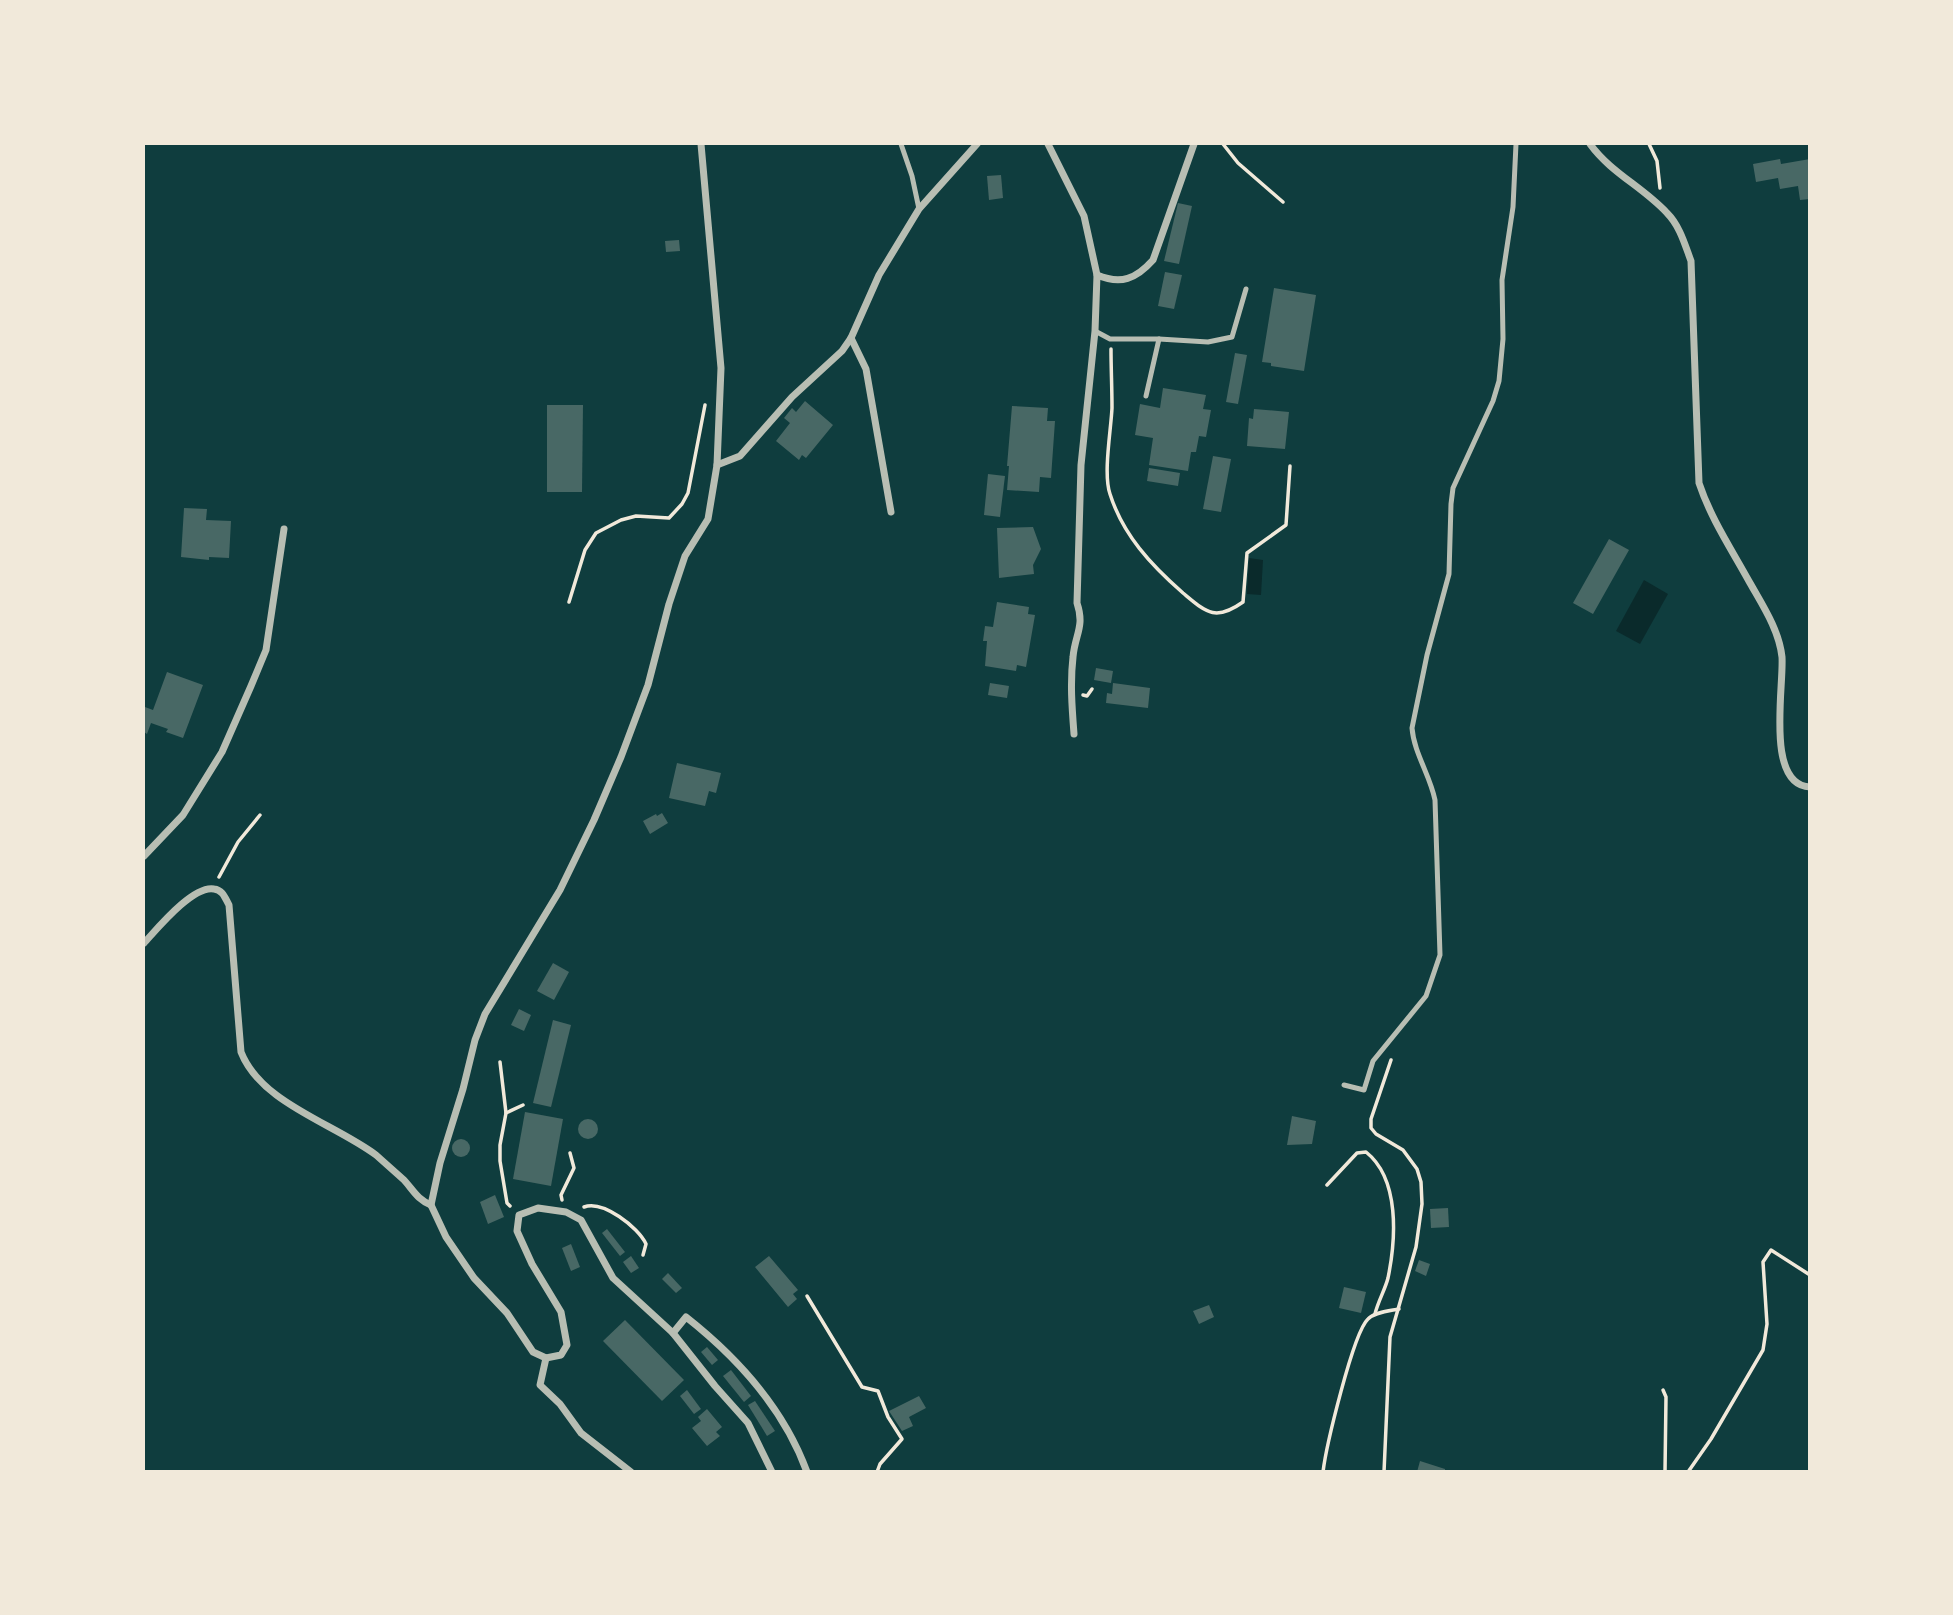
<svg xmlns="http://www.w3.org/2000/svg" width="1953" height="1615" font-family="'Fira Sans',sans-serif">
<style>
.water{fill:#0a2a2b}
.building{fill:#486865}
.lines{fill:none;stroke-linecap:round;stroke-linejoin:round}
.path{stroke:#f1e9da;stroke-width:3.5}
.service{stroke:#b8beb3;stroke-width:5}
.minor{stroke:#b8beb3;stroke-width:7}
</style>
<rect width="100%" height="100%" fill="#0f3d3e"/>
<g class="water">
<path d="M1249 558 1263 560 1261 595 1247 594Z"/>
<path d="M1644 580 1668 594 1640 644 1616 631Z"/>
</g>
<g class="building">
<path d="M1780 159 1781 164 1810 159V199L1800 200 1798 186 1780 189 1778 178 1756 182 1753 164Z"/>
<path d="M1001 175 1003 198 989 200 987 176Z"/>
<path d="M1178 203 1192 206 1179 264 1164 261Z"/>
<path d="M679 240 680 251 666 252 665 241Z"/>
<path d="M1165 272 1182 275 1174 309 1158 306Z"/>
<path d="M1274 288 1316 295 1304 371 1271 366V363L1262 362Z"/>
<path d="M1235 353 1247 355 1238 404 1226 402Z"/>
<path d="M1163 388 1206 395 1203 409 1211 410 1206 437 1199 436 1196 452H1191L1188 471 1149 465 1153 438 1135 435 1140 404 1160 408Z"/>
<path d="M805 401 833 425 806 458 802 455 799 460 776 441 790 423 784 418 792 408 796 412Z"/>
<path d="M547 405H583L582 492H547Z"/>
<path d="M1012 406 1048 408 1047 421H1055L1051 478 1040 477 1039 492 1007 490 1009 466H1007Z"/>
<path d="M1254 409 1289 412 1285 449 1247 446 1249 418 1253 419Z"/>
<path d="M1213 456 1231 459 1221 512 1203 509Z"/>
<path d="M1149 468 1180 473 1178 486 1147 481Z"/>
<path d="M988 474 1005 476 1000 517 984 515Z"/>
<path d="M184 508 207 509 206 520 231 521 229 558 209 557V560L181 557Z"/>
<path d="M1033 527 1041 549 1033 565 1034 574 999 578 997 528Z"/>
<path d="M1609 539 1629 550 1593 614 1573 603Z"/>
<path d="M997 602 1029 607 1028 614 1035 615 1026 667 1017 665 1016 671 985 666 987 641H983L985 626 993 627Z"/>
<path d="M1096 668 1113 671 1111 683 1094 680Z"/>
<path d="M167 672 203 685 183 738 166 732 168 729 151 723 147 734 144 732 145 707 153 710Z"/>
<path d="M990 683 1009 686 1007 698 988 695Z"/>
<path d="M1113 683 1150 688 1148 708 1106 703 1107 693 1112 694Z"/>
<path d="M677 763 721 773 716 793 709 791 705 806 669 798Z"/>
<path d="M662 813 668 823 650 834 643 821 656 814 657 816Z"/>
<path d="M553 963 569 972 554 1000 537 991Z"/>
<path d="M519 1009 531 1015 524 1031 511 1025Z"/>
<path d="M553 1020 571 1025 551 1107 533 1103Z"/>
<path d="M525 1112 563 1119 551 1186 513 1179Z"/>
<path d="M1292 1116 1316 1121 1312 1144 1287 1145Z"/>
<circle cx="588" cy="1129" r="10"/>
<circle cx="461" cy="1148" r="9"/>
<path d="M495 1195 504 1217 488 1224 480 1202Z"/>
<path d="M1448 1208 1449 1227 1431 1228 1430 1209Z"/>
<path d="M607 1229 625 1252 620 1256 602 1233Z"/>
<path d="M571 1244 580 1267 571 1271 562 1248Z"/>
<path d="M631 1256 639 1268 631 1273 623 1262Z"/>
<path d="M769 1256 798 1290 793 1294 797 1299 788 1307 755 1267Z"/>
<path d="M1419 1260 1430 1264 1426 1276 1415 1271Z"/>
<path d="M668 1273 682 1288 676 1293 662 1279Z"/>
<path d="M1344 1287 1366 1292 1361 1313 1339 1308Z"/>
<path d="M1209 1305 1214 1317 1199 1324 1193 1311Z"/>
<path d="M625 1320 684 1380 662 1401 603 1341Z"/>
<path d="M707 1347 718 1360 712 1365 701 1352Z"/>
<path d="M731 1370 751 1396 744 1402 723 1376Z"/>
<path d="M687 1390 701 1409 694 1414 680 1396Z"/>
<path d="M919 1396 926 1408 909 1417 913 1426 902 1431 889 1411Z"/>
<path d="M755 1401 775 1431 767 1436 748 1405Z"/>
<path d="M707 1409 722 1427 716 1432 720 1436 707 1446 692 1428 701 1421 698 1417Z"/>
<path d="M1420 1461 1445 1469V1472H1417Z"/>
</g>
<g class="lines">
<g class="path">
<path d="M1223 144 1238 163 1283 202"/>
<path d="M1649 144 1657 161 1660 188"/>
<path d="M1111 349C1111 368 1112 388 1112 408 1111 430 1103 474 1110 494 1123 535 1151 565 1183 593 1206 612 1215 622 1243 602L1247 553 1286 525 1290 466"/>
<path d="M569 602 585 550 596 533 621 520 636 516 669 518 682 504 688 493 705 405"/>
<path d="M1083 695 1087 696 1092 689"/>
<path d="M219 877 238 842 260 815"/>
<path d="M500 1062 506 1113 500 1145V1161L507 1203 510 1206"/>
<path d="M506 1113 523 1105"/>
<path d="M1327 1185 1357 1153 1366 1152C1400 1179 1396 1239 1388 1278 1385 1290 1378 1301 1375 1314"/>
<path d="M562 1200 561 1195 574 1168 570 1153"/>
<path d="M584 1207C603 1200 638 1227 646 1244L643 1255"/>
<path d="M807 1296 862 1387 878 1391 888 1417 902 1439 880 1464 877 1472"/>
<path d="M1663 1390 1666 1397 1665 1472"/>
<path d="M1323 1472C1326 1447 1353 1333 1368 1319 1375 1312 1389 1311 1399 1309"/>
<path d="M1384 1472 1390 1337 1416 1247 1422 1204 1421 1182 1417 1169 1403 1150 1376 1134 1371 1128V1119L1391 1060"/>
<path d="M1688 1472 1711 1439 1763 1350 1767 1324 1763 1262 1771 1250 1810 1275"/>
</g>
<g class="service">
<path d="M901 144 912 176 919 209"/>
<path d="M1095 331 1110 339H1159L1208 342 1232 337 1246 289"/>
<path d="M1146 396 1159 339"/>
<path d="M1344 1085 1364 1090 1373 1061 1426 996 1440 955 1435 800C1430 775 1414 753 1412 728L1427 655 1449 574 1451 504 1453 488 1493 401 1499 381 1503 339 1502 280 1513 207 1516 144"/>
</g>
<g class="minor">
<path d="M1048 144 1084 216 1097 275C1121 285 1136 279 1153 260L1194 144"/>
<path d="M1590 144C1611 173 1643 187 1667 213 1680 226 1685 245 1691 261L1699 483C1711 519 1732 550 1750 583 1763 606 1779 630 1782 657 1784 687 1765 785 1810 787"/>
<path d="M851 338 866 369 891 512"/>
<path d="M717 465 740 456 792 397 842 351 851 338 879 275 919 209 977 144"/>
<path d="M1074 734C1072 708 1070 683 1073 657 1075 634 1085 627 1077 603L1081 465 1095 331 1097 275"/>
<path d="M144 856 183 815 222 752 251 686 266 650 284 529"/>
<path d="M144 943C157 929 193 885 214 889 223 890 225 898 229 905L241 1052C261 1103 333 1123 376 1155 385 1163 395 1172 404 1180 414 1191 417 1199 431 1205"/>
<path d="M673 1333 686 1317C738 1358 784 1409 807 1472"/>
<path d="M546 1358 561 1355 567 1345 561 1312 532 1264 517 1231 519 1215 538 1208 566 1212 581 1220 613 1278 673 1333 715 1386 748 1423 772 1472"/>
<path d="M631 1472 581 1433 560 1404 540 1385 546 1358 533 1352 507 1313 474 1278 446 1237 431 1205 440 1163 463 1089 475 1040 485 1014 560 890 594 820 621 757 648 685 669 604 685 556 708 519 717 465 721 368 701 144"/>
</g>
</g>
<rect width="1953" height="1615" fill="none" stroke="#f1e9da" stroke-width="290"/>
</svg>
